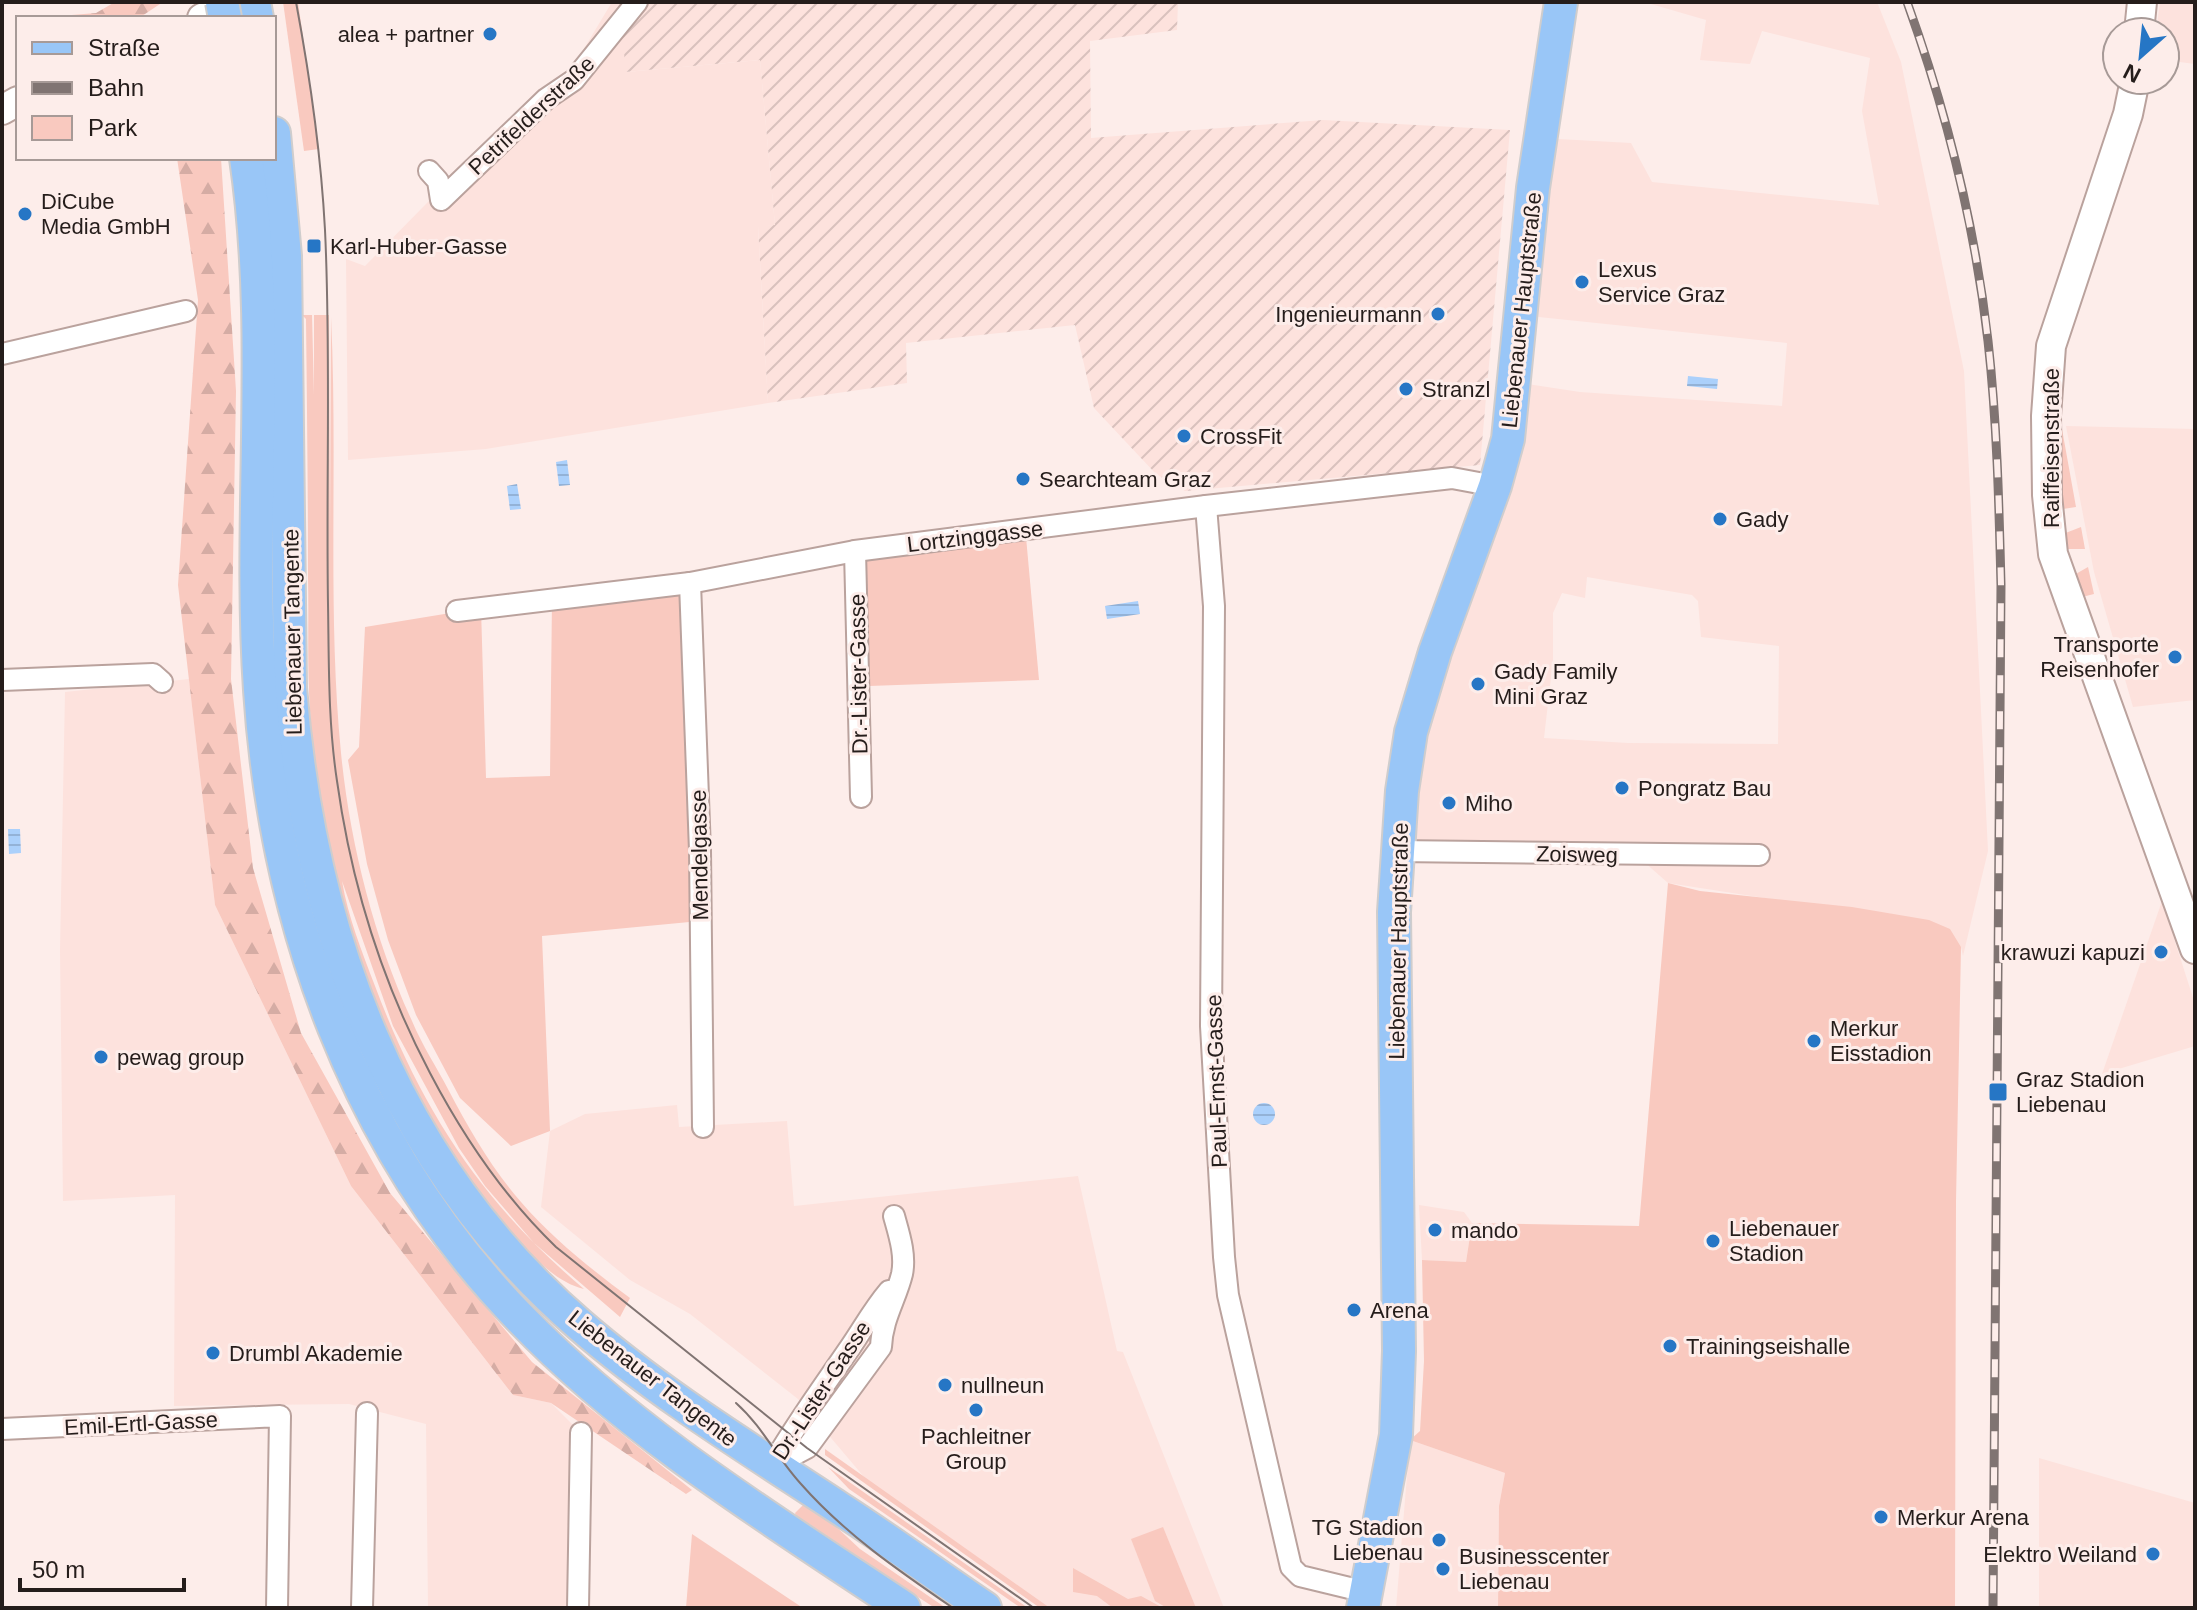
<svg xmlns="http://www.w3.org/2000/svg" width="2197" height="1610" font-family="Helvetica,sans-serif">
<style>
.built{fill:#fde2dd;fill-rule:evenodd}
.industrial{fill:url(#industrial-furrows)}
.green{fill:#f9c9bf}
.forest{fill:url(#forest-firs)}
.water{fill:url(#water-rules)}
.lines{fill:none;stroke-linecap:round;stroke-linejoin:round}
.street-casing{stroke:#baa29d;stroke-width:24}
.secondary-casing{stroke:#baa29d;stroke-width:32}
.primary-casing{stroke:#cfcdcd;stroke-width:36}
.street{stroke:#fff;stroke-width:20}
.secondary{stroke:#fff;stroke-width:28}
.primary{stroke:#99c6f7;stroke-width:32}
.tram{stroke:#807472;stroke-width:2}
.rail-casing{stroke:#807472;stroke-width:9}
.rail{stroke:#fdedea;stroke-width:6;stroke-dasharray:18;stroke-linecap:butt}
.primary-bridge-casing{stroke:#cfcdcd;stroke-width:36;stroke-linecap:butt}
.primary-bridge{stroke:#99c6f7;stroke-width:32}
.poi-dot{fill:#2676c5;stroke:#fdedea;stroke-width:3}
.labels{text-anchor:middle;stroke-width:6;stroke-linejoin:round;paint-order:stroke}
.poi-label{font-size:22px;fill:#251d1b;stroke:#fdedea;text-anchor:start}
.street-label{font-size:22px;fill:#251d1b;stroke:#fdedea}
</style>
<defs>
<pattern id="industrial-furrows" width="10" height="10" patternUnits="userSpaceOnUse" patternTransform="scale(2)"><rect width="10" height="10" fill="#fde2dd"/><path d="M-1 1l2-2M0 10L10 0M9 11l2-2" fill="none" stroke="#d9c1bd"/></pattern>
<pattern id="forest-firs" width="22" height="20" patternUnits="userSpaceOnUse" patternTransform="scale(2)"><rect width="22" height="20" fill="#f9c9bf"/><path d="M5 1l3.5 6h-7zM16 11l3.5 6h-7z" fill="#d5aca4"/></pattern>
<pattern id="water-rules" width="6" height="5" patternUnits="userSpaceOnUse" patternTransform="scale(2)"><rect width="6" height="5" fill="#abd0fb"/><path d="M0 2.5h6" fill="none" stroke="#93b2d7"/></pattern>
</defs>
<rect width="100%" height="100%" fill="#fdedea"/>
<g class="built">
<path d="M612 2H622L626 72 760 60 775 225 758 227 768 403 486 449 348 460 346 259 365 266 483 146 573 67Z"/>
<path d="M1644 2H1877L1901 62 1964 371 1988 851 1963 956 1961 947 1771 899 1668 883 1635 854 1395 851 1515 382 1580 392 1782 406 1787 343 1539 317 1522 310 1540 138 1631 143 1652 182 1879 205 1862 111 1870 58 1762 31 1750 64 1700 60 1706 20ZM1587 577 1692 595 1698 601 1701 637 1779 646 1778 744 1628 743 1544 738 1553 660V613L1562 593 1585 598Z"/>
<path d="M2160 2H2195V64L2165 60V32H2156Z"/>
<path d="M2066 426 2195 429V700L2133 707 2094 572Z"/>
<path d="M189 679 215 905 351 1186 513 1395 551 1403 581 1433 578 1608H428L426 1424 349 1404 174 1406 175 1195 63 1201 60 950 65 692Z"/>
<path d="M2162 901 2195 1004V1046L2102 1074Z"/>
<path d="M677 1105 679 1127 787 1121 794 1206 1078 1176 1117 1351 1123 1352 1224 1608H1046L870 1484 798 1399 690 1314 630 1280 541 1207 550 1131 585 1114Z"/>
<path d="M1419 1205 1464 1212 1472 1223 1466 1262 1422 1260Z"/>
<path d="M1410 1440 1505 1473 1499 1506 1498 1608H1396Z"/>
<path d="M2039 1458 2195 1503V1608H2039Z"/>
</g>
<path class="industrial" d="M622 2H1178L1177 30 1090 41 1091 138 1323 120 1510 130 1480 465 1185 491 1156 474 1094 408 1075 325 906 343 907 383 768 403 758 226 775 225 760 60 625 72Z"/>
<g class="green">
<path d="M283 2H298L319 149 304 151Z"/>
<path d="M302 315H312L314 395V315H329L330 532 331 317C338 462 327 609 341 753 350 844 374 938 412 1021 422 1045 437 1068 449 1091 469 1129 492 1169 521 1202 553 1239 591 1269 630 1298L620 1317 534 1243 485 1186 459 1148 393 1026 342 881C348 917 362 952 375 986 422 1111 482 1203 584 1289 545 1280 511 1231 485 1199 376 1066 320 881 310 711 307 667 309 622 308 578 308 492 307 405 306 319Z"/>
<path d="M2060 390V418L2076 507 2063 509 2058 505Z"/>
<path d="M2081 527 2085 549H2065L2063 534Z"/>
<path d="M1026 537 1039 680 869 686 863 573 869 556Z"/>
<path d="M2088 567 2094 594 2082 597 2074 575Z"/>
<path d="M690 583 700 921 542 936 550 1131 511 1146 460 1098 416 1015 388 940 367 864 348 760 359 747 365 627 481 608 486 778 550 776 552 599Z"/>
<path d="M1668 883 1700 891 1852 907 1929 920 1950 929 1961 947 1956 1201 1955 1608H1498L1499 1506 1505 1473 1410 1440 1420 1431 1424 1361 1422 1260 1466 1262 1472 1223 1639 1226Z"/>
<path d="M825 1449 1050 1608H1040L825 1455Z"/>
<path d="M828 1467 1028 1608H1021L849 1489Z"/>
<path d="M805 1503 817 1509 860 1549 946 1608H935L797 1519 795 1513Z"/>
<path d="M1163 1527 1196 1608H1167L1155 1601 1131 1539Z"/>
<path d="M692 1534 803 1608H686Z"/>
<path d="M1073 1568 1128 1599 1141 1596 1163 1608H1113L1097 1596 1073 1592Z"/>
</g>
<g class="forest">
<path d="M115 2H163L139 18H35L96 13Z"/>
<path d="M177 158H221L236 391 231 679 253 868 301 1033 390 1193 532 1362 692 1490 686 1494 551 1403 513 1395 351 1186 215 905 178 585 198 300Z"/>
</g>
<g class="water">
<path d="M1688 376 1718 379 1717 389 1687 386Z"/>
<path d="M567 460 570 485 559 486 556 462Z"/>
<path d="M517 484 521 509 510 510 507 486Z"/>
<path d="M1138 601 1140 614 1107 619 1105 606Z"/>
<path d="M8 829H20L21 853 9 854Z"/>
<circle cx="1264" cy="1114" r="11"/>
</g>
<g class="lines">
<defs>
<g id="street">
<path d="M429 171 438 181 441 200 546 99 574 80 637 2"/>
<path d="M2 354 186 311"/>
<path d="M1206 506 1214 606 1211 1026 1224 1257 1228 1295 1291 1567 1300 1576 1366 1592"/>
<path d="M855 551 861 797"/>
<path d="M690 583 700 851 703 1127"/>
<path d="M457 611 690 583 855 551 1206 506 1452 478 1495 486"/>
<path d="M2 680 153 674 162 682"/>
<path d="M1395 851 1759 855"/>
<path d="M2 1429 280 1416 277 1608"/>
<path d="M771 1467 807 1448 881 1347C882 1319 896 1299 902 1274 906 1255 899 1234 894 1216"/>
<path d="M771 1467C794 1427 821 1390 847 1352 862 1331 872 1311 889 1291"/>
<path d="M362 1608 367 1413"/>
<path d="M578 1608 581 1433"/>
</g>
<g id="secondary">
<path d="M202 18 204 17"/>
<path d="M2139 32 2142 2"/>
<path d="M2135 80 2128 114 2051 346 2046 416 2047 495 2053 554 2195 949"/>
<path d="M2 110 18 101"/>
</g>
<g id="primary">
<path d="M254 2 257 18"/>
<path d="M274 133 285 256 290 688C310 930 391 1162 580 1325 661 1395 751 1450 839 1508 889 1540 936 1575 985 1608"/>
<path d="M246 158C272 334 248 513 260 690 275 922 356 1150 521 1319 632 1434 772 1520 904 1608"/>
<path d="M1363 1608 1396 1435 1399 1351 1394 912 1402 791 1411 732 1435 652 1495 486 1508 439 1533 188 1561 2"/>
</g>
</defs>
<use href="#street" class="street-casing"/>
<use href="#secondary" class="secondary-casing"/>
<use href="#primary" class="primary-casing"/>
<use href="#street" class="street"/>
<use href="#secondary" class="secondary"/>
<use href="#primary" class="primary"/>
<g class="tram">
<path d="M296 2C310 77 321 154 325 230 331 354 326 479 328 604 329 663 328 722 337 781 351 882 382 982 430 1073 464 1138 503 1196 556 1247L807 1448 1034 1608"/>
<path d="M736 1403C763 1427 777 1458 801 1484 845 1534 899 1571 953 1608"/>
</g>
<defs>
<path id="rail" d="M1907 2C1946 110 1975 226 1988 341 1997 422 1999 504 2001 585L1993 1608"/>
</defs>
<use href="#rail" class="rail-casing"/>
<use href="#rail" class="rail"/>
<defs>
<path id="primary-bridge" d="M222 2 225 18"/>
</defs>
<use href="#primary-bridge" class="primary-bridge-casing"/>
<use href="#primary-bridge" class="primary-bridge"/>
</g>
<g class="poi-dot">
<circle cx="490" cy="34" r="8"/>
<circle cx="25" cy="214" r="8"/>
<rect x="306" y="238" width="16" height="16" rx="4"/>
<circle cx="1582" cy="282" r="8"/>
<circle cx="1438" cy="314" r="8"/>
<circle cx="1406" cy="389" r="8"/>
<circle cx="1184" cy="436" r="8"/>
<circle cx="1023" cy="479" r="8"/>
<circle cx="1720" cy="519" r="8"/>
<circle cx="2175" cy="657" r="8"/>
<circle cx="1478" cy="684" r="8"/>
<circle cx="1622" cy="788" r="8"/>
<circle cx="1449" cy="803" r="8"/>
<circle cx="2161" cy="952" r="8"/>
<circle cx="1814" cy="1041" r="8"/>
<circle cx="101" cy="1057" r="8"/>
<rect x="1988" y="1082" width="20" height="20" rx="4"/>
<circle cx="1435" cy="1230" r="8"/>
<circle cx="1713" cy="1241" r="8"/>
<circle cx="1354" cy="1310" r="8"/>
<circle cx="1670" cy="1346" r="8"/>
<circle cx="213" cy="1353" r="8"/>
<circle cx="945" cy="1385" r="8"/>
<circle cx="976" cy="1410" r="8"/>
<circle cx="1881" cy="1517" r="8"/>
<circle cx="1439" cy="1540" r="8"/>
<circle cx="2153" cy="1554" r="8"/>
<circle cx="1443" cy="1569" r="8"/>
</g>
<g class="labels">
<g class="poi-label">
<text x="474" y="42" text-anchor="end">alea + partner</text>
<text x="41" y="209">DiCube<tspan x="41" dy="25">Media GmbH</tspan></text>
<text x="330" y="254">Karl-Huber-Gasse</text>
<text x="1598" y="277">Lexus<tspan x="1598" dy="25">Service Graz</tspan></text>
<text x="1422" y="322" text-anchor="end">Ingenieurmann</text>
<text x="1422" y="397">Stranzl</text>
<text x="1200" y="444">CrossFit</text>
<text x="1039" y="487">Searchteam Graz</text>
<text x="1736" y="527">Gady</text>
<text x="2159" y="652" text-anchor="end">Transporte<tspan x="2159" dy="25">Reisenhofer</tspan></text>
<text x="1494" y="679">Gady Family<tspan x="1494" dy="25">Mini Graz</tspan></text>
<text x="1638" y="796">Pongratz Bau</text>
<text x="1465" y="811">Miho</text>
<text x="2145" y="960" text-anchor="end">krawuzi kapuzi</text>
<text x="1830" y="1036">Merkur<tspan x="1830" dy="25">Eisstadion</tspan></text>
<text x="117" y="1065">pewag group</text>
<text x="2016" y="1087">Graz Stadion<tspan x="2016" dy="25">Liebenau</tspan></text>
<text x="1729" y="1236">Liebenauer<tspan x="1729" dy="25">Stadion</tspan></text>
<text x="1451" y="1238">mando</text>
<text x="1370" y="1318">Arena</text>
<text x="1686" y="1354">Trainingseishalle</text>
<text x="229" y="1361">Drumbl Akademie</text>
<text x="961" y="1393">nullneun</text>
<text x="976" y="1444" text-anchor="middle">Pachleitner<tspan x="976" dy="25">Group</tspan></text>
<text x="1897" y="1525">Merkur Arena</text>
<text x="1423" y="1535" text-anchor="end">TG Stadion<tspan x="1423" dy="25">Liebenau</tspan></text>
<text x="2137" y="1562" text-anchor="end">Elektro Weiland</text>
<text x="1459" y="1564">Businesscenter<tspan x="1459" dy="25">Liebenau</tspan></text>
</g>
<g class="street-label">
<text transform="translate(531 115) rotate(-43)" y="8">Petrifelderstraße</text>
<text transform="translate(1521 310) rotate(-84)" y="8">Liebenauer Hauptstraße</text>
<text transform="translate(2051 448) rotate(-90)" y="8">Raiffeisenstraße</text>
<text transform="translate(975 536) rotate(-7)" y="8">Lortzinggasse</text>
<text transform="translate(292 632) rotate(-91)" y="8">Liebenauer Tangente</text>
<text transform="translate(858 674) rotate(-91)" y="8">Dr.-Lister-Gasse</text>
<text transform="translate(1577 854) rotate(1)" y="8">Zoisweg</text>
<text transform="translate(699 855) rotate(-91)" y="8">Mendelgasse</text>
<text transform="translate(1398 941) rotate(-89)" y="8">Liebenauer Hauptstraße</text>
<text transform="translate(1216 1081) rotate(-92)" y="8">Paul-Ernst-Gasse</text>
<text transform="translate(653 1378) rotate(38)" y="8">Liebenauer Tangente</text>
<text transform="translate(821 1390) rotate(-57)" y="8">Dr.-Lister-Gasse</text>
<text transform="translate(141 1423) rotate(-3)" y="8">Emil-Ertl-Gasse</text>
</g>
</g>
<rect width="2197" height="1610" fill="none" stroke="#251d1b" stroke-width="8"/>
<rect x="16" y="16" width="260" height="144" fill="#fdedea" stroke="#a79a97" stroke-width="2"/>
<rect x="32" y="42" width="40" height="12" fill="#99c6f7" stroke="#a79a97" stroke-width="2"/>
<text x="88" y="56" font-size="24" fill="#251d1b">Straße</text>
<rect x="32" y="82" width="40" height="12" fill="#807472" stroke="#a79a97" stroke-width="2"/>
<text x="88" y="96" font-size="24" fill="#251d1b">Bahn</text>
<rect x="32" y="116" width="40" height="24" fill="#f9c9bf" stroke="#a79a97" stroke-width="2"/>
<text x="88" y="136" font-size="24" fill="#251d1b">Park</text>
<g transform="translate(2141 56) rotate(207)"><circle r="38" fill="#fdedea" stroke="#a79a97" stroke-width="2"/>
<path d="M0-6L14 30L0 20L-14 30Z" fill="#2676c5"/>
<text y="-12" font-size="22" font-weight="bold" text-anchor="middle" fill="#251d1b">N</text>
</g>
<path d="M20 1578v12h164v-12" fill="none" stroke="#251d1b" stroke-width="4"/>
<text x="32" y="1578" font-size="24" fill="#251d1b" stroke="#fdedea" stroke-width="6" paint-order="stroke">50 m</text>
</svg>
